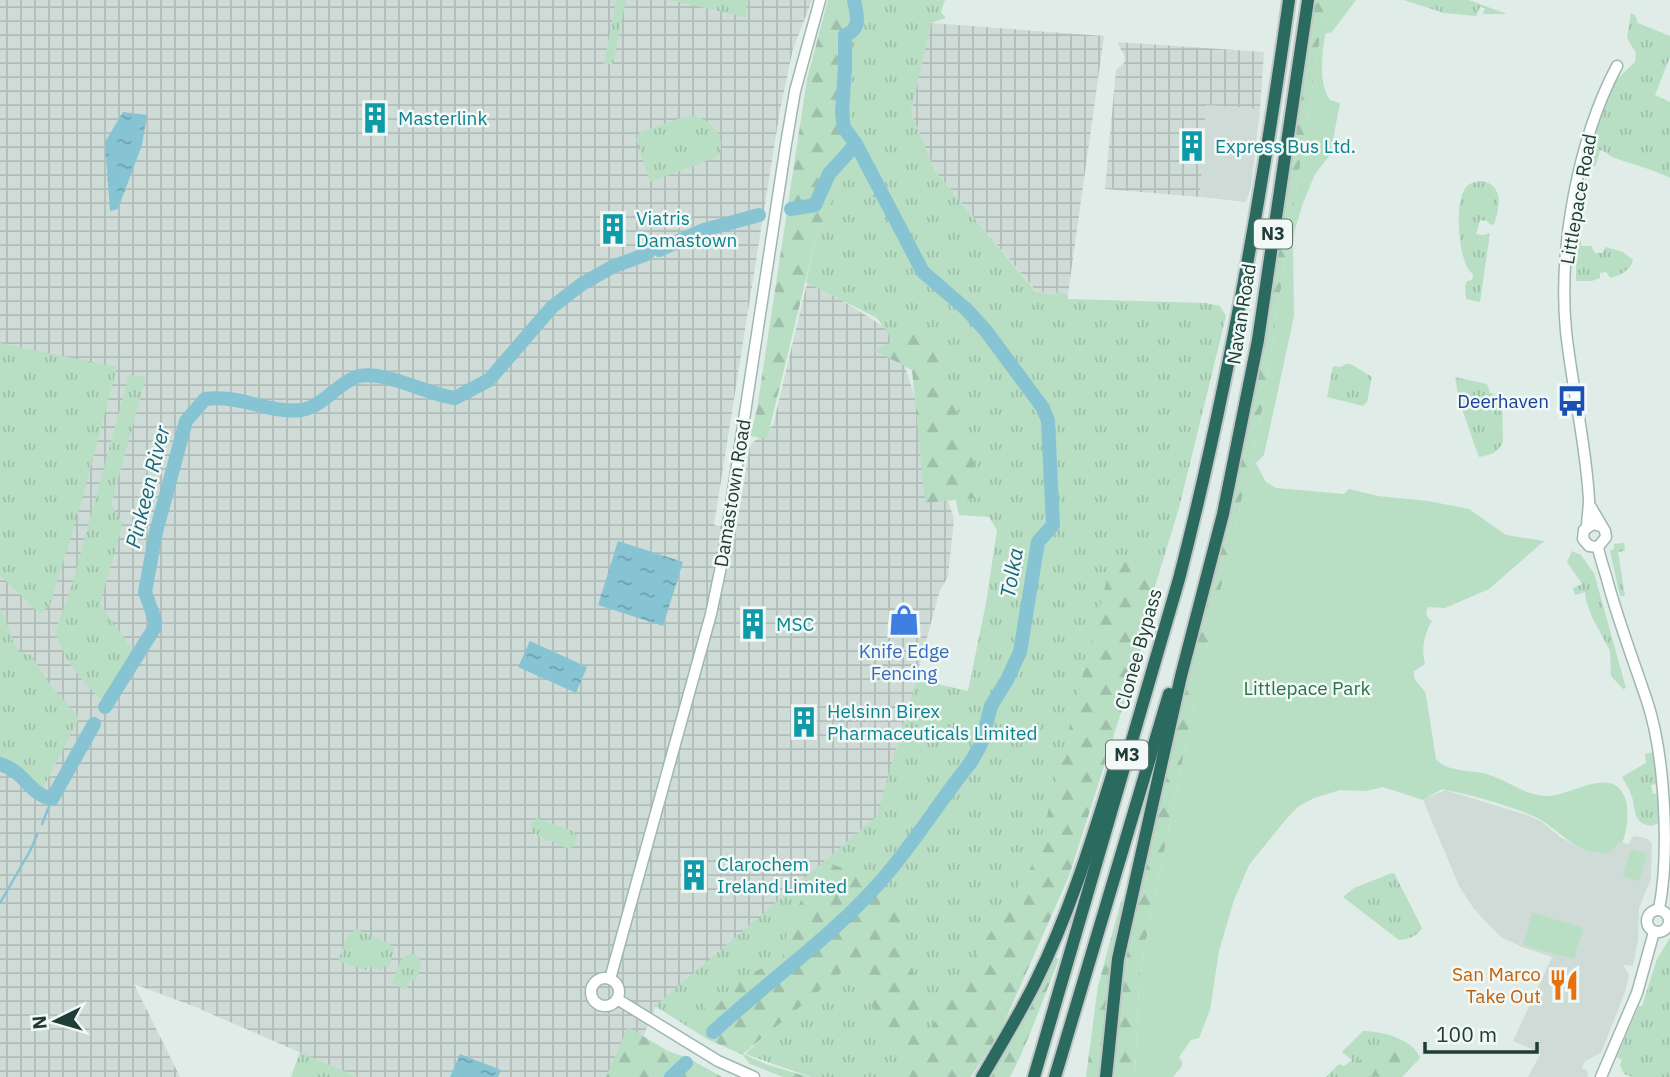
<svg xmlns="http://www.w3.org/2000/svg" width="1670" height="1077" font-family="'IBM Plex Sans',sans-serif">
<style>
.built{fill:#cedbd6}
.industrial{fill:url(#industrial-grid)}
.grass{fill:url(#grass-tufts)}
.forest{fill:url(#forest-firs)}
.green{fill:#b8dec4}
.water{fill:url(#water-ripples)}
.lines{fill:none;stroke-linecap:round;stroke-linejoin:round}
.stream{stroke:#86c4d3;stroke-width:2.5}
.river{stroke:#86c4d3;stroke-width:14}
.secondary-casing{stroke:#9eb8b0;stroke-width:13}
.highway-casing{stroke:#c1c8c7;stroke-width:16}
.secondary{stroke:#fff;stroke-width:10}
.highway{stroke:#2b6a5f;stroke-width:12}
.labels{text-anchor:middle;stroke-width:5;stroke-linejoin:round;paint-order:stroke}
.shield{fill:#f1f8f5;stroke:#5f746f;stroke-width:2}
.shield-label{font-size:18px;font-weight:bold;fill:#203c36}
.culture-label{font-size:19px;fill:#0d838f;stroke:#f1f8f5;text-anchor:start}
.street-label{font-size:19px;fill:#203c36;stroke:#f1f8f5}
.transit-label{font-size:19px;fill:#164399;stroke:#f1f8f5;text-anchor:end}
.shop-label{font-size:19px;fill:#366cbe;stroke:#f1f8f5}
.park-label{font-size:19px;fill:#297549;stroke:#f1f8f5}
.food-label{font-size:19px;fill:#c56008;stroke:#f1f8f5;text-anchor:end}
.water-label{font-size:21px;font-style:italic;fill:#18667a;stroke:#f1f8f5}
</style>
<defs>
<pattern id="industrial-grid" width="8" height="8" patternUnits="userSpaceOnUse" patternTransform="scale(1.75)"><rect width="8" height="8" fill="#cedbd6"/><path d="M0 4h8M4 0v8" fill="none" stroke="#b1bdb8"/></pattern>
<pattern id="grass-tufts" width="24" height="20" patternUnits="userSpaceOnUse" patternTransform="scale(1.75)"><rect width="24" height="20" fill="#b8dec4"/><path d="M3 7l-1-3M5 7V3M7 7l1-3M15 17l-1-3M17 17v-4M19 17l1-3" fill="none" stroke="#9ebfa9"/></pattern>
<pattern id="forest-firs" width="22" height="20" patternUnits="userSpaceOnUse" patternTransform="scale(1.75)"><rect width="22" height="20" fill="#b8dec4"/><path d="M5 1l3.5 6h-7zM16 11l3.5 6h-7z" fill="#9ebfa9"/></pattern>
<pattern id="water-ripples" width="26" height="14" patternUnits="userSpaceOnUse" patternTransform="scale(1.75)"><rect width="26" height="14" fill="#86c4d3"/><path d="M2 4q2-2 4 0t4 0M15 11q2-2 4 0t4 0" fill="none" stroke="#6da0ac"/></pattern>
</defs>
<rect width="100%" height="100%" fill="#e0ece7"/>
<g class="built">
<path d="M1206 105 1260 109 1251 187 1246 202 1200 197Z"/>
<path d="M1445 790 1530 816 1542 822 1560 837 1582 849 1599 854 1619 842 1629 844 1632 837 1635 836 1648 839 1652 843 1651 879 1639 908 1638 939 1633 966 1623 965 1629 975 1625 992 1601 1053 1585 1061 1582 1068 1587 1071 1588 1077H1528L1541 1053 1513 1041 1552 957 1522 947 1501 937 1474 909 1459 886 1423 800Z"/>
</g>
<g class="industrial">
<path d="M0 0H812L793 49 780 110 714 525 736 530 750 445 773 425 808 279 889 330 899 348 954 519 948 577 940 590 878 816 656 1006 626 1077H357L193 1006 134 984 180 1077H0Z"/>
<path d="M931 23 1104 36 1068 294 1057 292 1056 295 1036 291 935 171 911 112Z"/>
<path d="M1117 42 1264 52 1260 109 1206 105 1200 197 1105 189 1116 70 1124 63 1125 57Z"/>
</g>
<g class="grass">
<path d="M616 0H626L613 64H604Z"/>
<path d="M669 0H748L745 17Z"/>
<path d="M857 0H945L941 12 946 18 931 23 911 112 935 171 1035 291 1056 295 1057 292 1068 294V299L1206 303 1220 306 1226 316 1179 508 1115 717 953 1077H811L745 1054 865 947 872 900 976 760 983 748 992 710 1020 661 1039 550 1043 539 1051 531 1056 521 1052 478V423L1023 372 957 296 923 270 845 123C840 87 851 37 857 0Z"/>
<path d="M1404 0H1469L1507 14H1483L1485 8 1480 7 1476 16 1444 13Z"/>
<path d="M1631 13 1635 15 1638 23 1670 36V57L1655 95 1670 102V178C1652 169 1634 165 1615 158 1608 156 1608 152 1600 150L1597 162 1594 167 1586 165 1597 124 1614 82 1635 62 1636 53 1627 38Z"/>
<path d="M693 116C712 120 726 135 719 156L650 182 636 139 640 132 684 117Z"/>
<path d="M851 144 874 193 922 278 956 304 1006 362 1041 412 1046 424 1045 484 1052 509V517L1049 524 1040 530 1032 550 1014 650 1005 673 988 703 981 738 969 761 918 822 910 840 866 889 707 1039 655 1006 877 816 916 679 968 691 986 603 997 530 989 517 959 515 935 401 877 318 806 282 815 242 839 184 844 160Z"/>
<path d="M1482 181C1504 185 1500 208 1494 224L1491 225 1487 221 1480 220 1476 234 1483 235 1490 233 1480 302 1466 299 1465 286 1467 281 1472 280 1473 274C1458 265 1453 199 1467 186 1471 182 1477 182 1482 181Z"/>
<path d="M1576 236 1581 239V246H1591L1595 253H1602L1606 247 1623 252 1633 260C1631 270 1620 276 1610 278L1606 272 1600 273V278L1592 281H1576Z"/>
<path d="M0 343 117 367 81 504 50 605 40 614 0 575Z"/>
<path d="M1346 364H1351L1372 377 1367 402 1363 406 1327 397 1333 366 1341 367Z"/>
<path d="M129 375 146 377 111 505 123 523 100 603 133 651 102 700C79 678 66 663 55 632L72 585Z"/>
<path d="M1455 377 1487 384 1490 393 1502 397 1503 441C1499 453 1490 455 1479 457L1477 452 1459 400Z"/>
<path d="M1624 543 1625 551 1618 552 1625 596H1620L1610 551 1614 549V544Z"/>
<path d="M1572 551 1581 555 1594 573 1626 688 1623 689 1611 676 1610 651 1592 617 1586 600 1585 592 1575 595 1573 588 1582 584 1567 562Z"/>
<path d="M0 608C8 621 10 637 18 651L31 655 49 683 79 718 39 796 14 769 0 764Z"/>
<path d="M1653 752 1658 784 1651 785 1653 794 1659 793V823L1651 826C1631 822 1637 810 1631 794 1629 788 1625 783 1622 777L1646 763 1645 754Z"/>
<path d="M536 818 575 832 577 837 575 845 569 849 532 833 531 825Z"/>
<path d="M1392 873H1394L1422 928C1418 936 1407 940 1399 940L1343 897 1354 888Z"/>
<path d="M356 929 390 944 394 950 389 968 384 966 381 971 369 966 366 970 338 961 348 935Z"/>
<path d="M1670 938V1077H1632L1624 1074 1620 1065 1622 1060 1617 1057 1639 1006H1642L1657 959Z"/>
<path d="M408 954H414L420 958 421 967 415 982 411 979 406 990 391 983 402 958Z"/>
<path d="M1363 1031C1381 1031 1414 1039 1420 1058L1402 1077H1326L1339 1064 1344 1066 1352 1060 1342 1052Z"/>
<path d="M300 1052 357 1077H291Z"/>
</g>
<g class="forest">
<path d="M828 0H868L855 24 837 118 851 144 844 160 839 184 815 242 767 439 750 436 757 409 807 79Z"/>
<path d="M1315 0H1326L1261 417 1194 704 1144 951 1139 981 1135 1077H1110L1123 956 1179 700 1226 510 1233 497 1235 471 1292 142C1297 128 1295 114 1298 99 1304 66 1310 33 1315 0Z"/>
<path d="M929 325 985 497 925 503 912 370 874 350Z"/>
<path d="M1113 555 1157 568 1148 628 1069 876 1000 1032 971 1077H900L906 1067 849 966 743 1054 768 1065 809 1077H783L750 1064 743 1055 707 1039 711 1033 710 1023 701 1017 707 1011 698 998 718 1005 736 980 782 959 789 921 824 862 862 874 899 917 929 1031 1036 859Z"/>
<path d="M1121 901H1127L1103 1077H1086L1098 986Z"/>
<path d="M1054 957 1059 959C1043 999 1030 1038 1010 1077H987Z"/>
<path d="M628 1027 668 1051 688 1058 722 1077H606Z"/>
<path d="M1394 1042 1408 1057 1406 1062 1397 1068V1072L1392 1076 1346 1077 1343 1074 1361 1059 1367 1050Z"/>
</g>
<g class="green">
<path d="M1326 0H1356L1332 32 1325 34C1322 55 1318 82 1330 100L1340 103 1330 155 1315 174 1303 203 1295 229 1293 246 1294 316 1264 455 1256 463 1266 482 1276 488 1344 494 1349 489 1378 496 1428 501 1469 509 1506 535 1544 541 1489 589 1445 608 1428 607C1425 614 1426 617 1432 621 1424 634 1421 650 1425 664L1414 671C1412 683 1423 685 1426 695L1436 759C1446 772 1471 770 1486 774 1508 780 1523 795 1546 796 1571 797 1615 762 1626 801 1629 813 1627 832 1622 843L1619 842 1610 852C1578 859 1559 827 1533 816 1505 804 1472 795 1442 789L1423 800 1383 787 1366 791 1340 790 1314 798 1299 806 1287 818 1249 865 1234 900 1219 951 1210 1010 1199 1038 1191 1040 1179 1057 1182 1062V1066L1173 1077H1135L1139 981 1144 951 1194 704 1190 700 1198 666 1203 665 1261 417Z"/>
<path d="M1631 849 1647 854 1639 881 1623 876Z"/>
<path d="M1532 913 1583 928 1574 959 1523 945Z"/>
</g>
<g class="water">
<path d="M123 112 147 115 142 145 118 209 110 211 105 142Z"/>
<path d="M618 541 683 562 663 626 598 605Z"/>
<path d="M530 641 587 667 576 693 518 667Z"/>
<path d="M460 1054 501 1070 498 1077H450Z"/>
</g>
<g class="lines">
<g class="stream">
<path d="M874 196 880 193"/>
<path d="M42 824 52 799"/>
<path d="M0 903 30 851 37 835"/>
</g>
<g class="river">
<path d="M791 209 815 205 829 174 856 144"/>
<path d="M659 250 704 230 759 215"/>
<path d="M105 707 155 627V620L145 592 156 532 186 421 205 399C239 394 270 414 301 410 321 408 337 384 356 377 381 368 428 395 455 398L489 380 552 307 582 284 612 267 647 254"/>
<path d="M0 764C26 772 28 794 52 799L94 724"/>
<path d="M713 1032C768 981 831 938 881 881 914 844 940 800 971 762L981 744 991 706 1007 680 1020 652 1038 542 1053 525 1048 421 1043 408 986 331 967 310 923 272 856 144 844 128 842 112 845 67V35C862 29 857 15 854 0"/>
<path d="M671 1077 686 1063"/>
</g>
<defs>
<g id="secondary">
<path d="M1589 504 1605 531 1606 537 1598 547 1589 546 1583 539 1584 530 1593 524 1600 526"/>
<path d="M1587 527C1587 518 1589 509 1589 500 1586 443 1572 387 1566 331 1558 249 1578 139 1617 66"/>
<path d="M1598 547C1600 559 1605 571 1608 583 1619 623 1634 662 1647 701 1665 755 1670 854 1659 909"/>
<circle cx="1658" cy="921" r="11"/>
<circle cx="605" cy="992" r="14"/>
<path d="M610 979 711 614 723 557 786 144 795 91 820 0"/>
<path d="M617 999 718 1061 754 1077"/>
<path d="M1601 1077 1637 993 1654 932"/>
</g>
<g id="highway">
<path d="M982 1077C1000 1046 1019 1015 1035 983 1071 911 1094 833 1118 756"/>
<path d="M1034 1077 1179 579C1228 389 1262 195 1289 0"/>
<path d="M1055 1077 1169 694"/>
<path d="M1106 1077 1118 959 1181 676 1223 514 1258 340 1308 0"/>
</g>
</defs>
<use href="#secondary" class="secondary-casing"/>
<use href="#highway" class="highway-casing"/>
<use href="#secondary" class="secondary"/>
<use href="#highway" class="highway"/>
</g>
<defs>
<symbol id="building-bare" viewBox="-9 -9 18 18"><path d="M-4-6H4V6H1V3H-1V6H-4ZM-2.5-4.3h1.7v1.8h-1.7ZM.8-4.3h1.7v1.8H.8ZM-2.5-1h1.7V.8h-1.7ZM.8-1h1.7V.8H.8Z" fill="#0f9aa8" stroke="#f1f8f5" stroke-width="2.5" paint-order="stroke"/></symbol>
<symbol id="bus-bare" viewBox="-9 -9 18 18"><path d="M-5-6H5V4H4V6H2V4H-2V6H-4V4H-5ZM-3.5-4V0h7V-4ZM-3.5 1.2v1.5H-2V1.2ZM2 1.2v1.5H3.5V1.2Z" fill="#1a4fb4" stroke="#f1f8f5" stroke-width="2.5" paint-order="stroke"/></symbol>
<symbol id="shop-bare" viewBox="-9 -9 18 18"><path d="M-5-2.5h2.3a2.7 3.5 0 0 1 5.4 0H5L5.5 6h-11ZM-1.5-2.5h3a1.5 2.3 0 0 0-3 0Z" fill="#3f7fe0" stroke="#f1f8f5" stroke-width="2.5" paint-order="stroke"/></symbol>
<symbol id="restaurant-bare" viewBox="-9 -9 18 18"><path d="M-5-6h1v4h1v-4h1v4h1v-4h1v5L-1.5 .5V6h-2V.5L-5-1ZM5-6V6H3V1.5H1.5Q1.5-4 5-6Z" fill="#e8710a" stroke="#f1f8f5" stroke-width="2.5" paint-order="stroke"/></symbol>
</defs>
<g fill-rule="evenodd">
<use href="#building-bare" x="353" y="96" width="44" height="44"/>
<use href="#building-bare" x="1170" y="124" width="44" height="44"/>
<use href="#building-bare" x="591" y="207" width="44" height="44"/>
<use href="#bus-bare" x="1550" y="379" width="44" height="44"/>
<use href="#shop-bare" x="882" y="598" width="44" height="44"/>
<use href="#building-bare" x="731" y="602" width="44" height="44"/>
<use href="#building-bare" x="782" y="700" width="44" height="44"/>
<use href="#building-bare" x="672" y="853" width="44" height="44"/>
<use href="#restaurant-bare" x="1542" y="963" width="44" height="44"/>
</g>
<g class="labels">
<g class="shield">
<rect x="1254" y="219.5" width="38" height="29" rx="5"/>
<rect x="1106" y="740.5" width="42" height="29" rx="5"/>
</g>
<g class="shield-label">
<text x="1273" y="240">N3</text>
<text x="1127" y="761">M3</text>
</g>
<g class="culture-label">
<text x="398" y="125">Masterlink</text>
<text x="1215" y="153">Express Bus Ltd.</text>
<text x="636" y="225">Viatris<tspan x="636" dy="22">Damastown</tspan></text>
<text x="776" y="631">MSC</text>
<text x="827" y="718">Helsinn Birex<tspan x="827" dy="22">Pharmaceuticals Limited</tspan></text>
<text x="717" y="871">Clarochem<tspan x="717" dy="22">Ireland Limited</tspan></text>
</g>
<g class="street-label">
<text transform="translate(1578 199) rotate(-80)" y="7">Littlepace Road</text>
<text transform="translate(1241 314) rotate(-81)" y="7">Navan Road</text>
<text transform="translate(732 493) rotate(-81)" y="7">Damastown Road</text>
<text transform="translate(1138 649) rotate(-74)" y="7">Clonee Bypass</text>
</g>
<g class="transit-label">
<text x="1549" y="408">Deerhaven</text>
</g>
<g class="shop-label">
<text x="904" y="658">Knife Edge<tspan x="904" dy="22">Fencing</tspan></text>
</g>
<g class="park-label">
<text x="1307" y="695">Littlepace Park</text>
</g>
<g class="food-label">
<text x="1541" y="981">San Marco<tspan x="1541" dy="22">Take Out</tspan></text>
</g>
<g class="water-label">
<text transform="translate(148 487) rotate(-76)" y="7">Pinkeen River</text>
<text transform="translate(1012 573) rotate(-80)" y="7">Tolka</text>
</g>
</g>
<g transform="translate(56 1021) rotate(265)" stroke="#f1f8f5" stroke-width="5" paint-order="stroke">
<path d="M0-5L12 26L0 18L-12 26Z" fill="#203c36"/>
<text y="-10" font-size="19" font-weight="bold" text-anchor="middle" fill="#203c36">N</text>
</g>
<path d="M1425 1042v10h112v-10" fill="none" stroke="#203c36" stroke-width="3.5"/>
<text x="1436" y="1042" font-size="21" fill="#203c36" stroke="#f1f8f5" stroke-width="5" paint-order="stroke">100 m</text>
</svg>
